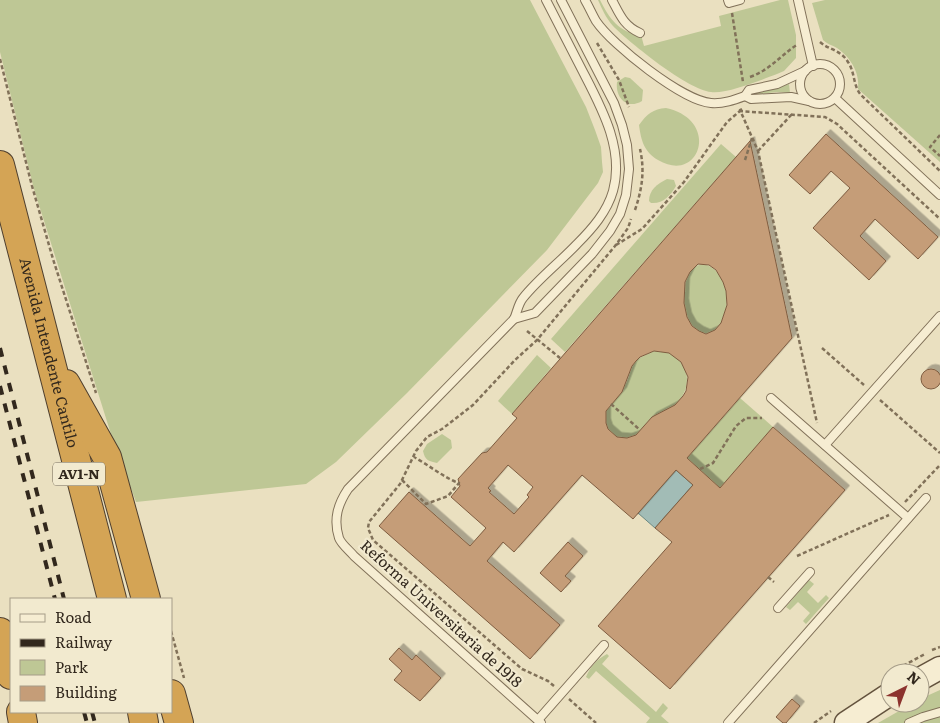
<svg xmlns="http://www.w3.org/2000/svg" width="940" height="723" font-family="Literata,serif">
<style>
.green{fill:#bec795}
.water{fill:#a2bcb6;stroke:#6b8983}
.building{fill:#c59d78;stroke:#7f5d41;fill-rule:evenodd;filter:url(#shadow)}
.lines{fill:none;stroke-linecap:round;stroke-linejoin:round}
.service-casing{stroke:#817159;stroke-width:10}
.secondary-casing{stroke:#63523d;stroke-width:25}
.motorway-casing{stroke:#4f3f2e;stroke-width:30}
.path{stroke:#817159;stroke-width:2.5;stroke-dasharray:4 2.5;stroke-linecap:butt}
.service{stroke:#f6edd2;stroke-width:8}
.secondary{stroke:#f6edd2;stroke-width:22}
.motorway{stroke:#d4a455;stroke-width:28}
.rail{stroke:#32281d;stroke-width:4;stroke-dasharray:9 9;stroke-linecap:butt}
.labels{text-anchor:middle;stroke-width:4.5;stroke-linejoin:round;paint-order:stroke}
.shield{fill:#f2eacf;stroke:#6c6252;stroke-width:1}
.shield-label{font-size:14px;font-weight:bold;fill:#32281d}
.street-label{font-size:15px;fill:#32281d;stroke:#f2eacf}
</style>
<defs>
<filter id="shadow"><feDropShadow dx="4.5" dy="-4.5" stdDeviation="0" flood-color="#0004"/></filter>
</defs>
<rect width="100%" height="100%" fill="#eae0c0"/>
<g class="green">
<path d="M0 0H530L586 107 595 130 601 147 602 162 603 172 598 183 547 250 407 393 336 462 306 484 136 502 110 431 34 189 0 52Z"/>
<path d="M598 0H600C609 18 619 33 641 35L644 46 721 26 719 16 780 0H788L796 35V58L784 71 777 74C761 80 727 94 711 92 688 90 630 43 613 26 606 18 602 9 598 0Z"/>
<path d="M825 0H940V162L858 89C860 72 850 57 837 48 832 45 827 44 823 40L812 3Z"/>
<path d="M625 77 630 78 643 90 642 101C627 110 615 98 617 82Z"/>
<path d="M789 84 790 93 777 92 751 95 749 94 777 88Z"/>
<path d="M666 108C721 120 700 185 658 160 644 152 641 140 639 125 647 114 653 109 666 108Z"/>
<path d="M721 144 736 157 565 352 551 339Z"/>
<path d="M667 179 674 180 676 186C670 196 663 204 651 203L649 201C649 190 657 184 667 179Z"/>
<path d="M702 264C734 268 734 330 708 333 680 336 674 270 702 264Z"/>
<path d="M654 351C658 351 665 351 669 353 691 362 692 388 677 403 670 410 659 412 651 418 644 424 641 433 632 437 617 444 600 427 606 411 609 403 618 398 622 390 636 369 624 363 654 351Z"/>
<path d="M537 355 551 368 512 414 498 401Z"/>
<path d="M740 398 773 427 720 488 687 458Z"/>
<path d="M442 434 451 440 452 448 437 463C428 461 425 460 423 451L427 444Z"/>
<path d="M809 580 814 584 807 592 818 603 826 595 829 598 806 624 803 621 810 613 798 602 790 610 786 607Z"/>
<path d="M607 654 609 656 602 664 656 712 663 703 668 708 661 716 669 723H646L650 718 596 671 589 679 586 677C591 666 596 660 607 654Z"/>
<path d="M940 690V723H878L913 703H920V699Z"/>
</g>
<path class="water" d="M676 470 693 485 655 528 638 513Z"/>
<g class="building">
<path d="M826 134 938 237 918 259 875 219 860 236 886 261 869 280 813 228 850 188 831 171 810 194 789 175Z"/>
<path d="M750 141 792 338 687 458 720 488 773 427 845 490 670 689 598 626 672 542 655 528 693 485 676 470 633 519 582 475 514 552 503 542 487 561 560 625 530 659 379 526 409 492 470 546 486 528 451 497 460 486 458 479 482 453 487 452 517 418 512 414ZM698 264 709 265 716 270 723 282 726 291 727 305 721 323 715 330 706 334 699 331 692 326 687 317 684 303 685 282 690 272ZM654 351 669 353 681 362 688 377 686 391 683 396 675 405 652 417 636 435 627 438 617 437 608 429 606 423V411L622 392 632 366 636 361 640 357ZM508 465 533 487 527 495 529 497 514 514 489 492 491 491 488 488Z"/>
<circle cx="931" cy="379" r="10"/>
<path d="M568 542 583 556 565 576 571 581 561 592 540 573Z"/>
<path d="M399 648 412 660 416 655 441 678 420 701 394 680 402 671 389 659Z"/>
<path d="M792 699 800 706 786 723H783L776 717Z"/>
</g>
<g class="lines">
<defs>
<g id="service">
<path d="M585 0C589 7 592 14 596 21 612 45 683 101 711 103 723 104 734 100 745 96"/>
<path d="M612 0C620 15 624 26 640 33"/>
<path d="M728 0 729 3 740 0"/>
<path d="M798 0 813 66"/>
<circle cx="820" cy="84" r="20"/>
<path d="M805 71 777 84 749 90 745 96 751 99 791 97 809 101"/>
<path d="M835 98 940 195"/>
<path d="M514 319 535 313 592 254 610 231 620 214 626 195 629 169 627 145 622 125 614 103 561 0"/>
<path d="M771 398 908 518"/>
<path d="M825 445 940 316"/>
<path d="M778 608 810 572"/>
<path d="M538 720 604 645"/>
<path d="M541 723 354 556C350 551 341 544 339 538 333 519 338 504 348 489L514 319C517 313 518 304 523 298 538 279 560 262 577 244 592 229 607 212 613 191 625 148 600 105 581 68 569 45 558 23 546 0"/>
<path d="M728 723 926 498"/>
<path d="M909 723 923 717 940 712"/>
</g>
<g id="secondary">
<path d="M920 679 940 668"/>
<path d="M846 723 890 694"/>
</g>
<g id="motorway">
<path id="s1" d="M0 165 112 599"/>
<path d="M66 384 107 457 146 599"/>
<path d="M0 632 11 675"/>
<path d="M171 694 179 723"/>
<path d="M21 712 23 723"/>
<path d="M142 712 144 723"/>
</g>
</defs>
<use href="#service" class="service-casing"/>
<use href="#secondary" class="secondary-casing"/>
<use href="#motorway" class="motorway-casing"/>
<g class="path">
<path d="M732 13 743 82"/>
<path d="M820 42C829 50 841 50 848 62 855 72 853 86 861 95L940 171"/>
<path d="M597 43 619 80 629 107"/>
<path d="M0 59 32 186 53 259 96 393"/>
<path d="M750 77C770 70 781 55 798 44"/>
<path d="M742 109 740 110 758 151 817 423"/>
<path d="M739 111 825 117 837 124 940 219"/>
<path d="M940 135 930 147 940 156"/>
<path d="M758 151 792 114"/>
<path d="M745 160 752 138"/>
<path d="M635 210C642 189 645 171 640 149"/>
<path d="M616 245 642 229 684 182 727 122 740 111"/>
<path d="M527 331 560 358"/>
<path d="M822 348 864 385"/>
<path d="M880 400 940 453"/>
<path d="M611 404 640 430"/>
<path d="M700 469 713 463 736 426 746 418H762"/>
<path d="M402 480 426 504 448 496 459 483C446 479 427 464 414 457"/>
<path d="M905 502 940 465"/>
<path d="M797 556 889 515"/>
<path d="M768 577 774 582"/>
<path d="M171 631 184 678"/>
<path d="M932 650 940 647"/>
<path d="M886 675 925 654"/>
<path d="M554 686 548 681 522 669 373 540 368 528 369 522 400 484 416 451 427 437 442 429 473 405 515 360 537 340 615 246 628 228 631 219"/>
<path d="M569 699 596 723"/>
<path d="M814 723 831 711"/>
</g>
<use href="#service" class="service"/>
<use href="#secondary" class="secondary"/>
<use href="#motorway" class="motorway"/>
<g class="rail">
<path d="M0 348 64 599"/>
<path d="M0 386 55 599"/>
<path d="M84 712 87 723"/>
<path d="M92 712 95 723"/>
</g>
</g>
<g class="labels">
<rect class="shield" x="53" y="462.5" width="52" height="23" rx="4"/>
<g class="shield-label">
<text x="79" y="479">AV1-N</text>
</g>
<g class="street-label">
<text dy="5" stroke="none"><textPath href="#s1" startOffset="194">Avenida Intendente Cantilo</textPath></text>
<text transform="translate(441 614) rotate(42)" y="5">Reforma Universitaria de 1918</text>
</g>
</g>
<rect x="10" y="598" width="162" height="115" fill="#f2eacf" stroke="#a59c88"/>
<rect x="20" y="614" width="25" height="8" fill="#f6edd2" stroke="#a59c88"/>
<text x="55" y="623" font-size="15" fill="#32281d">Road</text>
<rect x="20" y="639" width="25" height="8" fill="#32281d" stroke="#a59c88"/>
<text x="55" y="648" font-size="15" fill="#32281d">Railway</text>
<rect x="20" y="660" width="25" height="15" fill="#bec795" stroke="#a59c88"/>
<text x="55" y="673" font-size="15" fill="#32281d">Park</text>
<rect x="20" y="686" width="25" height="15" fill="#c59d78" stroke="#a59c88"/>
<text x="55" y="698" font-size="15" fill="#32281d">Building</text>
<g transform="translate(905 688) rotate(42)"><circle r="24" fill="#f2eacf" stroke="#a59c88"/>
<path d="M0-4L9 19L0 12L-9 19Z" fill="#8c332e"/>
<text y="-8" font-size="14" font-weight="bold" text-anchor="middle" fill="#32281d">N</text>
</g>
</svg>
